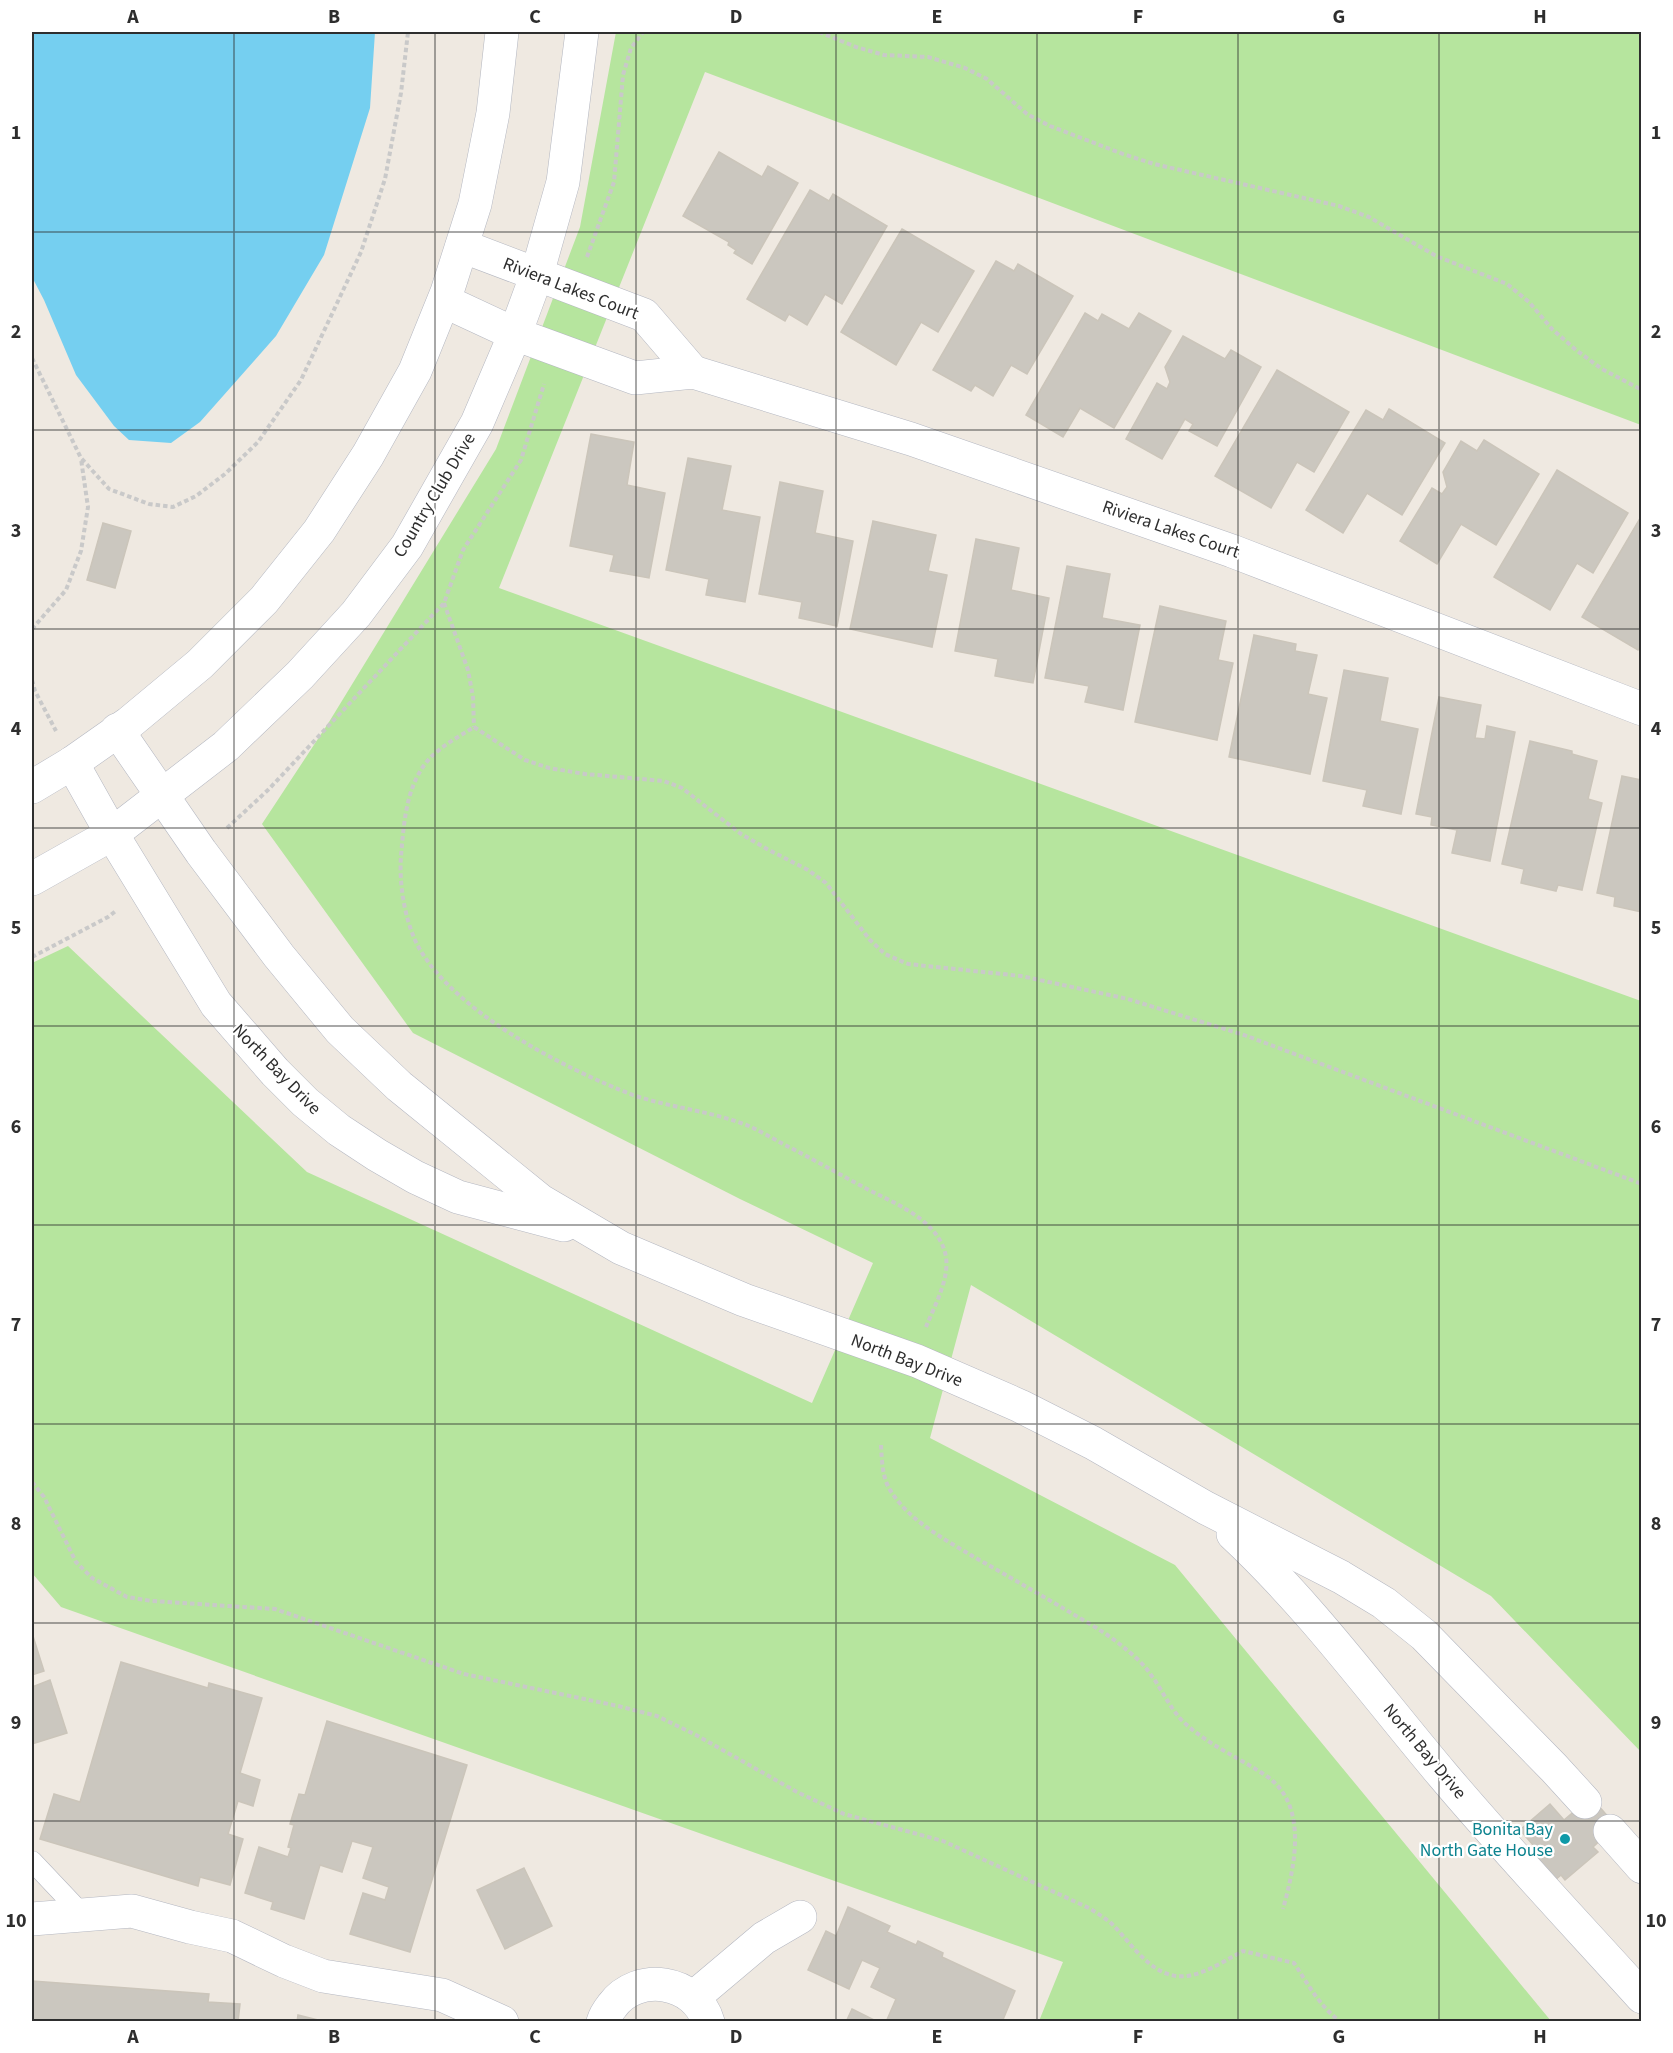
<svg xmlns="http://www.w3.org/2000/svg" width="1673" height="2053" font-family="'Source Sans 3',sans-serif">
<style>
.green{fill:#b6e59e}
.water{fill:#75cff0}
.building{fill:#cbc7bf;stroke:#cbc5ba;stroke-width:1.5}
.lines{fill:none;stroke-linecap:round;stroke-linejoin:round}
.lane-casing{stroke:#b4b7c1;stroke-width:21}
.street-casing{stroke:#b4b7c1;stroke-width:34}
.path{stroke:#c9c9c9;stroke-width:4;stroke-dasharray:4.5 3;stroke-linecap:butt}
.lane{stroke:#fff;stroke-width:20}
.street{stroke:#fff;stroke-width:33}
.grid{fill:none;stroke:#2e2e2e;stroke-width:1.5;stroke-opacity:0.55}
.culture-dot{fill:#0f9aa8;stroke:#fff;stroke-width:2}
.labels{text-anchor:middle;stroke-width:4.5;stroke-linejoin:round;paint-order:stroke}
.street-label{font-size:18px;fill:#2e2e2e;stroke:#fff}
.culture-label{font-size:18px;fill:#0d838f;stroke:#fff;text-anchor:end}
.neatline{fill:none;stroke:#2e2e2e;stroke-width:2}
.grid-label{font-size:20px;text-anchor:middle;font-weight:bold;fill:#2e2e2e}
</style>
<rect width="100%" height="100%" fill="#efe9e1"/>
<path class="green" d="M616 32H1641V425L705 72 499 588 1641 1001V1752L1491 1596 971 1285 930 1438 1175 1565 1551 2021H1039L1063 1962 61 1607 32 1573V963L68 946 307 1172 812 1403 873 1263 740 1199 413 1033 262 824 329 722 496 449 580 227Z"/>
<path class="water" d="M32 32H375L370 108 324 255 276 336 200 422 171 443 129 440 114 426 76 375 44 300 32 277Z"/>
<g class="building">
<path d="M719 152 762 177 768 166 798 183 752 264 734 253 736 250 728 245 729 242 683 216Z"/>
<path d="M810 190 829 201 833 194 887 226 842 304 825 294 807 325 789 314 785 321 747 299Z"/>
<path d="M902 229 974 271 938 332 921 322 896 365 841 332Z"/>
<path d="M996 261 1014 271 1018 264 1073 296 1027 374 1011 365 993 396 975 385 971 391 933 370Z"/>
<path d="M1085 313 1098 321 1102 314 1129 329 1139 313 1171 331 1114 428 1080 408 1063 437 1026 415Z"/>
<path d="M1183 336 1225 359 1231 350 1261 367 1217 446 1189 431 1193 424 1185 419 1162 459 1126 439 1157 383 1167 389 1170 382 1165 367Z"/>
<path d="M1277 370 1349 412 1314 472 1297 462 1271 508 1215 476Z"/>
<path d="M1389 409 1445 443 1402 515 1367 493 1343 533 1306 510 1366 410 1383 420Z"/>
<path d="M591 434 634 442 627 485 665 493 649 578 610 571 614 555 570 546Z"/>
<path d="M1484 440 1539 474 1496 545 1461 524 1437 564 1400 541 1432 488 1442 494 1447 487 1443 472 1461 441 1477 451Z"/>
<path d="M688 458 731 466 722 510 760 517 745 602 706 595 709 579 666 570Z"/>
<path d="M1557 470 1628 513 1593 573 1577 563 1550 610 1494 577Z"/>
<path d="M780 482 823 491 815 533 853 541 837 626 799 618 802 602 759 594Z"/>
<path d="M1642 515V643L1638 650 1582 617Z"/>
<path d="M873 521 936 535 928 571 947 575 932 647 850 629Z"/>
<path d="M103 523 131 531 115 588 87 580Z"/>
<path d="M976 539 1019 548 1011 590 1049 598 1033 683 995 676 998 659 955 651Z"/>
<path d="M1067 566 1110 574 1102 618 1140 625 1123 710 1085 702 1089 686 1045 678Z"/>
<path d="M1160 606 1226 621 1218 660 1233 663 1217 740 1135 722Z"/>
<path d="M1254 635 1296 644 1295 651 1317 655 1308 694 1327 698 1310 774 1229 757Z"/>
<path d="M1344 670 1388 678 1380 721 1418 729 1401 814 1363 806 1367 790 1323 781Z"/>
<path d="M1439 697 1481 705 1475 738 1485 739 1487 726 1515 732 1490 861 1452 853 1457 830 1431 825 1432 817 1416 814Z"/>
<path d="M1530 741 1572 751V754L1597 761 1588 799 1602 803 1582 890 1558 885 1556 891 1521 883 1524 869 1502 864Z"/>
<path d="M1622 776 1642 780V912L1614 906 1615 897 1597 893Z"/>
<path d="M32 1633 44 1671 32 1675Z"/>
<path d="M121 1662 208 1688 209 1683 262 1698 240 1773 260 1780 253 1806 238 1801 228 1834 243 1839 230 1885 200 1877 198 1886 40 1839 54 1794 80 1802Z"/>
<path d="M50 1680 67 1733 32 1744V1687Z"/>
<path d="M327 1721 467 1765 410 1952 350 1934 363 1893 385 1900 389 1887 363 1878 373 1847 352 1841 342 1872 320 1865 304 1919 271 1909 273 1902 245 1893 259 1847 288 1857 291 1848 288 1847 294 1825 290 1824 299 1794 305 1795Z"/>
<path d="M1591 1797 1616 1826 1593 1847 1598 1852 1565 1880 1561 1875 1554 1881 1535 1859 1540 1853 1520 1830 1550 1804 1564 1820Z"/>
<path d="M524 1868 552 1926 505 1949 477 1890Z"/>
<path d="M848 1907 890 1926 887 1932 916 1945 918 1941 943 1953 942 1957 1015 1991 1002 2022H886L896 1999 871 1987 880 1968 862 1960 849 1989 808 1970 826 1931 836 1936Z"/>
<path d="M32 1981 209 1994 208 2002 240 2004 238 2022H32Z"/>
<path d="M852 2009 878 2022H846Z"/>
<path d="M298 2015 326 2022H297Z"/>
</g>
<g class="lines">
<defs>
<path id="lane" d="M32 1861 83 1915"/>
<g id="street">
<path d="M462 246 644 315 693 372"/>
<path d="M444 301 515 334 635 378 693 372 911 439 1232 551 1642 709"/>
<path d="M117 730 201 852 279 956 340 1030 399 1086 541 1201 621 1248 744 1300 917 1361 1020 1406 1093 1443 1206 1508 1341 1577 1384 1603 1424 1635 1554 1768 1585 1802"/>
<path d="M72 763 112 834 216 1004 275 1072 305 1102 339 1130 377 1155 415 1177 458 1197 564 1225"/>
<path d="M32 787 72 763 129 723 200 664 264 600 319 531 368 455 415 371 447 292 475 204 493 113 502 32"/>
<path d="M32 879 112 834 226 746 300 675 356 614 407 546 477 423 515 334 537 274 563 182 582 32"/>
<path d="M1233 1534C1311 1607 1373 1692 1442 1774 1506 1850 1575 1923 1642 1997"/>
<path d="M1610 1831 1642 1867"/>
<path d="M32 1919 132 1911 190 1927 232 1936 284 1961 323 1976 442 1995 502 2022"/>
<path d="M694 1997 764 1938 800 1917"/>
<path d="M603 2022C605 2015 608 2011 612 2006 637 1971 696 1980 708 2022"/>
</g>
</defs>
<use href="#lane" class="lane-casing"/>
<use href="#street" class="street-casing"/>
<g class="path">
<path d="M819 32 856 47 884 55 928 57 965 68 987 79 1027 114 1050 126 1123 154 1154 164 1339 206 1369 217 1436 256 1507 284 1529 302 1552 329 1576 350 1602 369 1642 390"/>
<path d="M587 257 614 182 623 75 631 48 643 32"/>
<path d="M32 358 81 458 109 489 149 504 173 507 196 496 225 474 258 442 301 380 361 252 385 179 401 93 408 32"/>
<path d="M444 603 468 670 473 697 474 727"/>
<path d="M32 629 66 590 81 551 88 507 81 459"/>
<path d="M32 680 35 691 56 731"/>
<path d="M227 828 268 790 444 603 463 550 521 460 544 384"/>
<path d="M32 957 108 917 117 910"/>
<path d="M926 1327C935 1304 953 1274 944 1249 933 1218 894 1203 867 1189 839 1174 811 1158 783 1144 772 1138 760 1131 749 1126 712 1111 671 1108 633 1095 565 1069 447 1009 415 940 404 915 399 882 401 856 404 822 406 783 431 757 443 745 460 736 474 727L525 760 549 768 585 774 664 781 682 788 741 834 767 849 808 870 826 883 870 940 885 954 908 964 1021 976 1128 999 1244 1035 1642 1184"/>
<path d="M881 1445C882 1462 882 1479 892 1493 911 1522 946 1540 974 1557 1003 1573 1032 1590 1061 1607 1081 1619 1104 1631 1122 1646 1132 1654 1144 1664 1151 1675 1164 1692 1171 1712 1188 1726 1211 1746 1239 1758 1265 1775 1309 1804 1295 1865 1283 1909"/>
<path d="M32 1482 44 1497 76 1562 92 1578 127 1597 152 1601 275 1609 464 1674 618 1706 657 1716 696 1735 797 1792 844 1814 943 1841 1089 1908C1097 1913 1105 1918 1112 1924 1133 1945 1153 1980 1187 1976 1207 1973 1226 1960 1243 1951L1294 1963C1308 1984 1320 2007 1341 2022"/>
</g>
<use href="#lane" class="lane"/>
<use href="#street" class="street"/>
</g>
<path class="grid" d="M234 32V2022M435 32V2022M636 32V2022M836 32V2022M1037 32V2022M1238 32V2022M1439 32V2022M32 232H1642M32 430H1642M32 629H1642M32 828H1642M32 1026H1642M32 1225H1642M32 1424H1642M32 1623H1642M32 1821H1642"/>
<circle class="culture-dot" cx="1565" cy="1839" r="6"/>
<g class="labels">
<g class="street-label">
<text transform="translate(571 288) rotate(21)" y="6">Riviera Lakes Court</text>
<text transform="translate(434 495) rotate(-59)" y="6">Country Club Drive</text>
<text transform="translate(1171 529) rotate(19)" y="6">Riviera Lakes Court</text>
<text transform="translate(277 1069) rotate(46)" y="6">North Bay Drive</text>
<text transform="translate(907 1360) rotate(21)" y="6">North Bay Drive</text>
<text transform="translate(1425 1751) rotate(50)" y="6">North Bay Drive</text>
</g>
<g class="culture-label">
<text x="1553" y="1835">Bonita Bay<tspan x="1553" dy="21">North Gate House</tspan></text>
</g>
</g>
<rect width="1673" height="2053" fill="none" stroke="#ffffff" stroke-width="66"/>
<rect x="33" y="33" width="1607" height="1987" class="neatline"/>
<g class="grid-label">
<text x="133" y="23">A</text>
<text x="334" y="23">B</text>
<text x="535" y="23">C</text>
<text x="736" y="23">D</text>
<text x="937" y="23">E</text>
<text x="1138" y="23">F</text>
<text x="1339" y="23">G</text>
<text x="1540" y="23">H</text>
<text x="16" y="139">1</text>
<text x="1656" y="139">1</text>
<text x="16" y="338">2</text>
<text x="1656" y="338">2</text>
<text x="16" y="537">3</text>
<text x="1656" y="537">3</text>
<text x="16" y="735">4</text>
<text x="1656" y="735">4</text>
<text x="16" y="934">5</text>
<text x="1656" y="934">5</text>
<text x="16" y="1133">6</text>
<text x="1656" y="1133">6</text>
<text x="16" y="1331">7</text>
<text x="1656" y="1331">7</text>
<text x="16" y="1530">8</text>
<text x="1656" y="1530">8</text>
<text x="16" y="1729">9</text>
<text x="1656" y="1729">9</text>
<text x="16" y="1927">10</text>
<text x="1656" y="1927">10</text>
<text x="133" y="2043">A</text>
<text x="334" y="2043">B</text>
<text x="535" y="2043">C</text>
<text x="736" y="2043">D</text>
<text x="937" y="2043">E</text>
<text x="1138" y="2043">F</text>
<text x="1339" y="2043">G</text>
<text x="1540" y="2043">H</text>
</g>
</svg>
